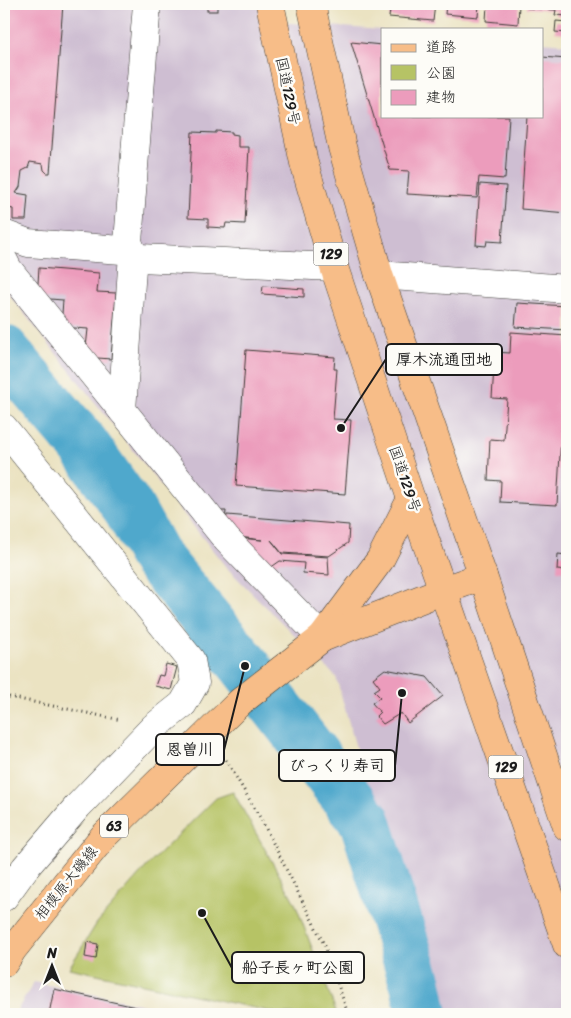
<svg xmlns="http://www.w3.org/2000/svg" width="571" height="1018" font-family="Sriracha,'Klee One',sans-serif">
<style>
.industrial{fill:#cebed2}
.green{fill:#b6c365;stroke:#697040}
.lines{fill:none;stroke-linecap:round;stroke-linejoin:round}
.river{stroke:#4fa8cc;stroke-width:52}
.building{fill:#ec9cbc}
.minor-casing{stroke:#3b3a35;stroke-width:29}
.major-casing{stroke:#3b3a35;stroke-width:29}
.highway-casing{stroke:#3b3a35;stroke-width:29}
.path{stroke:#3b3a35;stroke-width:3;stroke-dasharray:1 4;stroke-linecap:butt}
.minor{stroke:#fff;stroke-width:28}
.major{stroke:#f7bd88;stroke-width:28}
.highway{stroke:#f7bd88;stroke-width:28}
.labels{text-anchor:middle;stroke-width:5;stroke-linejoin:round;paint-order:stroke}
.shield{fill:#fdfcf7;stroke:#605f5e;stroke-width:1}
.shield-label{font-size:14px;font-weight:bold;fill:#1c1c1c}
.street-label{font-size:15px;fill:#1c1c1c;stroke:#fdfcf7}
.leader{fill:none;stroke:#1c1c1c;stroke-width:2}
.callout-dot{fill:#1c1c1c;stroke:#fdfcf7;stroke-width:2}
.callout{fill:#fdfcf7;stroke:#1c1c1c;stroke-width:2}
.callout-label{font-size:16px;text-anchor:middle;font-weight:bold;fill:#1c1c1c}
</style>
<rect width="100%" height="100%" fill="#fdfcf7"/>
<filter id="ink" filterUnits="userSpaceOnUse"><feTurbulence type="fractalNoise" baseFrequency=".02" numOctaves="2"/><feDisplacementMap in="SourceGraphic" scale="10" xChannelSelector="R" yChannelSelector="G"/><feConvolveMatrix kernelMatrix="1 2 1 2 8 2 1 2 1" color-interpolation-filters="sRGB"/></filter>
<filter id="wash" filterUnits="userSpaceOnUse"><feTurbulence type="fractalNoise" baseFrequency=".0096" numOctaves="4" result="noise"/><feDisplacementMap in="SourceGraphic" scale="20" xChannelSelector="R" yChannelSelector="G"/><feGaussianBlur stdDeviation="1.12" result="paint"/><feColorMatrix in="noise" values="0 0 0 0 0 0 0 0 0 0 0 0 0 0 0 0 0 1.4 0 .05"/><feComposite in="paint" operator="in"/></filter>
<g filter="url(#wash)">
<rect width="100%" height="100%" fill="#ebe3c2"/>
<g class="industrial">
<path d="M4 4H260L263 21 382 30V116H542V42L567 44V1014H431L336 677 226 567 4 288Z"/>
<path d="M34 982 187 1014H15Z"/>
</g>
<path class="green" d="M233 792 295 903 337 1014H282L69 968 97 923 148 865 216 798Z"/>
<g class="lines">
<path class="river" d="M4 351 83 444 129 509 156 558 245 666 365 821 416 984 422 1014"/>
</g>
<g id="blocks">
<g class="building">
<path d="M4 4H63L50 173H47L44 170 43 164 30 162 28 168 22 171 20 187 16 193 28 195 26 220H13V209L4 207Z"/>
<rect x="207" y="4" width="10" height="7"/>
<path d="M391 4H435L433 21 389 17Z"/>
<path d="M446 4H479L478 17 445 14Z"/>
<path d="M487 4H519L518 24 486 21Z"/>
<path d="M527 4H567V16L555 15 556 10 527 8Z"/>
<path d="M556 21 567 22V33L555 32Z"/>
<path d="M351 42 382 45V116H509L505 179 479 177 477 198 407 194 409 171 390 170Z"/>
<path d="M542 57 567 59V213L521 209 527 116H542Z"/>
<path d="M216 131 232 132V134L238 135V147H249L245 224 226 223 225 228 208 227V219L188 218 192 132 216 133Z"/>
<path d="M480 184 506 186 502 242 487 241 486 246 476 245Z"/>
<path d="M39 268 99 273 97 292 116 293 111 359 85 357 88 329 61 327 63 300 37 298Z"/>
<path d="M263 286 304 289V297L262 294Z"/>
<path d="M517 303 567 306V330L515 327Z"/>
<path d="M511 332 567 336 557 505 500 502 501 481 488 480 490 439 504 440 507 399 492 398 495 352 510 353Z"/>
<path d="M246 350 335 357 334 369H337L333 419 351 420 345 494 236 486Z"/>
<path d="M219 511H226L225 522 238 538 262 540 239 537 226 522 227 515 349 525 348 543 329 556 282 553 271 540 282 554 328 557 329 575 303 573 304 563 280 561 263 573 209 514Z"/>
<path d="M558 554 567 555V571L557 570Z"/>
<path d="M566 660H567V707L562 706Z"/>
<path d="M166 664 177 667 171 690 155 686 159 675 163 676Z"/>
<path d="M385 669 427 677 443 696 408 723 401 713 383 724 376 716 380 712 372 703 380 697 374 691 380 687 373 678Z"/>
<path d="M87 942 98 944 96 959 85 957Z"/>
<path d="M54 989 163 1013V1014H49Z"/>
</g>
</g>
</g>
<g filter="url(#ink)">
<use href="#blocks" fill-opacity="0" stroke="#3b3a35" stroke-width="1"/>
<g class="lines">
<defs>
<g id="minor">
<path d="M4 234 28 243 122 250 140 258 334 267"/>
<path d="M4 261 8 269 227 540 322 638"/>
<path d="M379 275 567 289"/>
<path d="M122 410 133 254 128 242 147 4"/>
<path d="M4 428 191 660 195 683 183 704 154 727 78 806 25 868 4 897"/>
</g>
<g id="major">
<path d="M322 638 380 560 411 499"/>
<path d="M4 963 13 949 103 837 240 702 322 638 444 590 483 576"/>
</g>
<g id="highway">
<path d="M270 4 304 163 334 267 411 499 567 945"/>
<path d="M311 4 342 147 379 275 483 576 567 827"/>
</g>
</defs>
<use href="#minor" class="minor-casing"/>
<use href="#major" class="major-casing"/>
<use href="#highway" class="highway-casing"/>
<g class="path">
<path d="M4 696 121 720"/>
<path d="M226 760 261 819 325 946 348 1014"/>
</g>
<use href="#minor" class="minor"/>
<use href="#major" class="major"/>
<use href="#highway" class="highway"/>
</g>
</g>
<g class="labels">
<g class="shield">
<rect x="313.5" y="242.5" width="35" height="23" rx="4"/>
<rect x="488.5" y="755.5" width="35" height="23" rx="4"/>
<rect x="100" y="814.5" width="28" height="23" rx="4"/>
</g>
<g class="shield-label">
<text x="331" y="259">129</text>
<text x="506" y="772">129</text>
<text x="114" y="831">63</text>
</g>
<g class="street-label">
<text transform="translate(288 91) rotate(78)" y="5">国道129号</text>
<text transform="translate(405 479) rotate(71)" y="5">国道129号</text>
<text transform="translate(66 883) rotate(-51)" y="5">相模原大磯線</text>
</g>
</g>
<path class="leader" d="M341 428L386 359M245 666L224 750M402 693L395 766M202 913L232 968"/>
<g class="callout-dot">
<circle cx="341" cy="428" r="5"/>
<circle cx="245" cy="666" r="5"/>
<circle cx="402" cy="693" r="5"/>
<circle cx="202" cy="913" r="5"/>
</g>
<g class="callout">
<rect x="386" y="344" width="116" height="31" rx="5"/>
<rect x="156" y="734" width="68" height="31" rx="5"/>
<rect x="279" y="750" width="116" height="31" rx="5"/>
<rect x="232" y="952" width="132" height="31" rx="5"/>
</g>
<g class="callout-label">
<text x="444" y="365">厚木流通団地</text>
<text x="190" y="755">恩曽川</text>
<text x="337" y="771">びっくり寿司</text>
<text x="298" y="973">船子長ヶ町公園</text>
</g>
<rect width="571" height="1018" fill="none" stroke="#fdfcf7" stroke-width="20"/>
<rect x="381" y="28" width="162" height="90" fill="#fdfcf7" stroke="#a3a29f"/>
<rect x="391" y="44" width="25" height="8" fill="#f7bd88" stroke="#a3a29f"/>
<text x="426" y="52" font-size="15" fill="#1c1c1c">道路</text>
<rect x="391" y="65" width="25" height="15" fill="#b6c365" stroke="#a3a29f"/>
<text x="426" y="78" font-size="15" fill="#1c1c1c">公園</text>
<rect x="391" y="90" width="25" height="15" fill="#ec9cbc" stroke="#a3a29f"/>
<text x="426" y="102" font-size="15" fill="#1c1c1c">建物</text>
<g transform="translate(52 966)" stroke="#fdfcf7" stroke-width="4" paint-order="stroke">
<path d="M0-4L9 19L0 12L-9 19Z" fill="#1c1c1c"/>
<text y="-8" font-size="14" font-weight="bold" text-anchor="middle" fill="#1c1c1c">N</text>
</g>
</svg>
